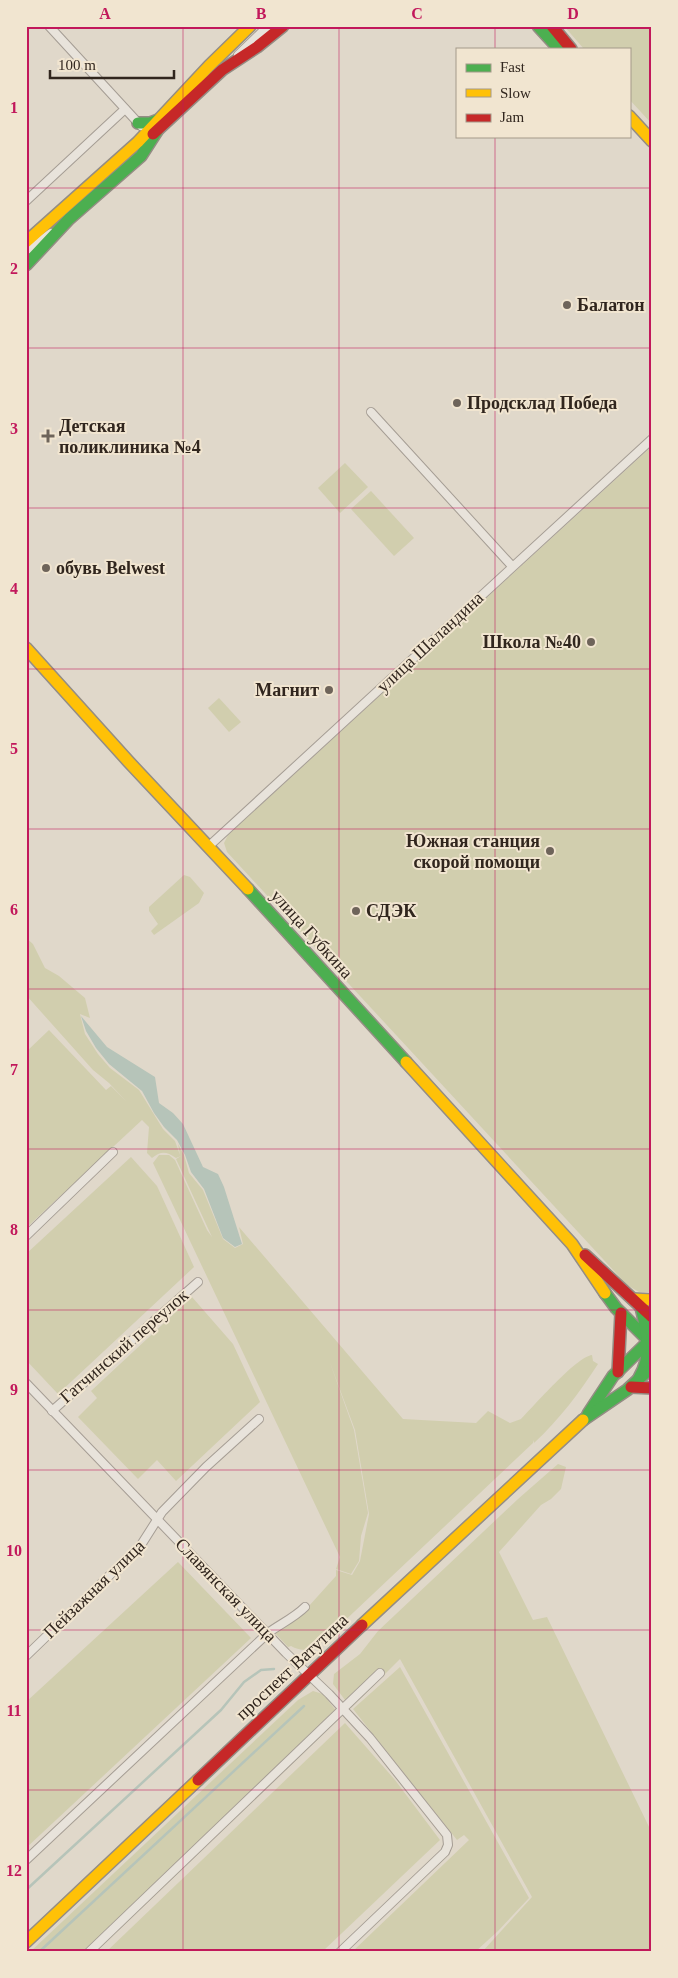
<svg xmlns="http://www.w3.org/2000/svg" width="678" height="1978" font-family="'Times New Roman',serif">
<style>
.green{fill:#d1ceae}
.water{fill:#b6c4b9}
.lines{fill:none;stroke-linecap:round;stroke-linejoin:round}
.stream{stroke:#b6c4b9;stroke-width:2.5}
.street-casing{stroke:#a59d94;stroke-width:10}
.fast-casing{stroke:#948d84;stroke-width:14}
.slow-casing{stroke:#948d84;stroke-width:14}
.jam-casing{stroke:#948d84;stroke-width:14}
.street{stroke:#e8e3db;stroke-width:8}
.fast{stroke:#4caf50;stroke-width:11}
.slow{stroke:#ffc107;stroke-width:11}
.jam{stroke:#c62828;stroke-width:11}
.grid{fill:none;stroke:#c2185b;stroke-width:1;stroke-opacity:0.55}
.poi-dot{fill:#6e645a;stroke:#f1e5d0;stroke-width:2}
.labels{text-anchor:middle;stroke-width:4;stroke-linejoin:round;paint-order:stroke}
.poi-label{font-size:18px;font-weight:bold;fill:#31261e;stroke:#f1e5d0;text-anchor:start}
.street-label{font-size:18px;fill:#31261e;stroke:#f1e5d0}
.neatline{fill:none;stroke:#c2185b;stroke-width:2}
.grid-label{font-size:16px;text-anchor:middle;font-weight:bold;fill:#c2185b}
</style>
<rect width="100%" height="100%" fill="#e0d8ca"/>
<g class="green">
<path d="M564 26H652V124L629 99V49H584Z"/>
<path d="M652 446V1292H639L627 1285 227 852 224 843 228 835Z"/>
<path d="M345 463 368 487 340 513 318 488Z"/>
<path d="M371 491 414 538 394 556 351 509Z"/>
<path d="M219 698 241 722 229 732 208 708Z"/>
<path d="M184 875 190 877 204 893 199 903 154 935 151 931 158 924 149 911V907Z"/>
<path d="M26 938 33 944 45 968 59 976 85 998 90 1018 80 1014 85 1034 98 1054 110 1068 139 1090 163 1129 175 1141 180 1155 178 1144 184 1155 189 1173 203 1190 223 1239 235 1248 243 1244 239 1227 403 1419 476 1423 488 1411 510 1423 521 1419C534 1406 576 1357 592 1355L593 1361 598 1364C579 1393 560 1419 534 1443L533 1440V1443L319 1645C308 1650 302 1652 291 1646L288 1647 274 1632 299 1617 336 1576V1570L352 1575 360 1561 369 1514 355 1430 329 1360 354 1430 368 1513 361 1536 359 1561 351 1574 336 1569 340 1557 153 1163 159 1155H169L175 1160 207 1230 212 1237 176 1159 181 1156 176 1158C166 1151 161 1151 152 1158L147 1153 149 1127 142 1120 26 1228V1052L49 1030 106 1090 111 1086 126 1101 109 1083 93 1070 26 995Z"/>
<path d="M131 1157 157 1186 194 1267 58 1394 26 1360V1254Z"/>
<path d="M192 1297 233 1344 260 1402 176 1481 157 1460 138 1479 78 1417 97 1398 91 1391Z"/>
<path d="M558 1464 566 1467 561 1489 551 1499 541 1505 499 1552 533 1620 547 1617 652 1833V1952H482L532 1897 400 1659 351 1708 333 1684 334 1674 360 1654 378 1631 518 1499Z"/>
<path d="M178 1562 251 1638 26 1848V1702Z"/>
<path d="M400 1667 529 1898 498 1931 475 1952H352L469 1840 464 1835 457 1840 353 1709Z"/>
<path d="M313 1691 323 1694 341 1717 96 1952H30L298 1700Z"/>
<path d="M345 1723 395 1780 440 1840 322 1952H106Z"/>
</g>
<path class="water" d="M81 1016 107 1047 155 1077 159 1103 173 1113 183 1124 203 1167 218 1174 224 1187 242 1244 235 1247 223 1238 204 1189 191 1172 185 1155 177 1140 164 1127 154 1113 142 1091 109 1064 96 1048 86 1031Z"/>
<g class="lines">
<g class="stream">
<path d="M26 1890 221 1710 244 1682 261 1670 274 1669"/>
<path d="M39 1952 304 1706"/>
</g>
<defs>
<g id="street">
<path d="M49 26 141 126"/>
<path d="M238 55 268 26"/>
<path d="M26 201 125 109"/>
<path d="M26 251 51 233"/>
<path d="M371 412 512 566"/>
<path d="M209 846 652 439"/>
<path d="M26 1236 113 1152"/>
<path d="M26 1383 286 1653 329 1694 370 1738 447 1835 448 1845 445 1852 340 1952"/>
<path d="M52 1411 198 1282"/>
<path d="M26 1656 141 1545 162 1512 206 1467 259 1419"/>
<path d="M26 1860 268 1633C280 1624 294 1618 305 1607"/>
<path d="M89 1952 380 1673"/>
</g>
<g id="fast">
<path d="M538 26 559 49"/>
<path d="M138 123H150L158 120"/>
<path d="M26 265 69 219 141 156 157 131"/>
<path d="M248 889 406 1062"/>
<path d="M605 1293 616 1308 652 1344"/>
<path d="M639 1378C653 1355 647 1332 641 1307"/>
<path d="M588 1414 613 1376 652 1338"/>
<path d="M583 1420 627 1390 652 1367"/>
</g>
<g id="slow">
<path d="M629 116 652 141"/>
<path d="M26 242 138 142 209 66 250 26"/>
<path d="M26 648 128 761 248 889"/>
<path d="M406 1062 572 1244 605 1293"/>
<path d="M633 1299 652 1300"/>
<path d="M362 1625 583 1420"/>
<path d="M26 1942 198 1780"/>
</g>
<g id="jam">
<path d="M552 26 571 49"/>
<path d="M153 134 222 70 257 47 283 26"/>
<path d="M585 1255 652 1317"/>
<path d="M618 1372 621 1313"/>
<path d="M631 1387 652 1388"/>
<path d="M198 1780 362 1625"/>
</g>
</defs>
<use href="#street" class="street-casing"/>
<use href="#fast" class="fast-casing"/>
<use href="#slow" class="slow-casing"/>
<use href="#jam" class="jam-casing"/>
<use href="#street" class="street"/>
<use href="#fast" class="fast"/>
<use href="#slow" class="slow"/>
<use href="#jam" class="jam"/>
</g>
<path class="grid" d="M183 26V1952M339 26V1952M495 26V49M495 136V1952M26 188H652M26 348H652M26 508H652M26 669H652M26 829H652M26 989H652M26 1149H652M26 1310H652M26 1470H652M26 1630H652M26 1790H652"/>
<g class="poi-dot">
<circle cx="567" cy="305" r="5"/>
<circle cx="457" cy="403" r="5"/>
<path d="M45.5 428.5h5v5h5v5h-5v5h-5v-5h-5v-5h5z"/>
<circle cx="46" cy="568" r="5"/>
<circle cx="591" cy="642" r="5"/>
<circle cx="329" cy="690" r="5"/>
<circle cx="550" cy="851" r="5"/>
<circle cx="356" cy="911" r="5"/>
</g>
<g class="labels">
<g class="poi-label">
<text x="577" y="311">Балатон</text>
<text x="467" y="409">Продсклад Победа</text>
<text x="59" y="432">Детская<tspan x="59" dy="21">поликлиника №4</tspan></text>
<text x="56" y="574">обувь Belwest</text>
<text x="581" y="648" text-anchor="end">Школа №40</text>
<text x="319" y="696" text-anchor="end">Магнит</text>
<text x="540" y="847" text-anchor="end">Южная станция<tspan x="540" dy="21">скорой помощи</tspan></text>
<text x="366" y="917">СДЭК</text>
</g>
<g class="street-label">
<text transform="translate(430 642) rotate(-43)" y="6">улица Шаландина</text>
<text transform="translate(312 934) rotate(48)" y="6">улица Губкина</text>
<text transform="translate(124 1346) rotate(-41)" y="6">Гатчинский переулок</text>
<text transform="translate(94 1589) rotate(-44)" y="6">Пейзажная улица</text>
<text transform="translate(226 1590) rotate(46)" y="6">Славянская улица</text>
<text transform="translate(292 1667) rotate(-43)" y="6">проспект Ватутина</text>
</g>
</g>
<rect width="678" height="1978" fill="none" stroke="#f1e5d0" stroke-width="55"/>
<rect x="456" y="48" width="175" height="90" fill="#f1e5d0" stroke="#a49989"/>
<rect x="466" y="64" width="25" height="8" fill="#4caf50" stroke="#a49989"/>
<text x="500" y="72" font-size="15" fill="#31261e">Fast</text>
<rect x="466" y="89" width="25" height="8" fill="#ffc107" stroke="#a49989"/>
<text x="500" y="98" font-size="15" fill="#31261e">Slow</text>
<rect x="466" y="114" width="25" height="8" fill="#c62828" stroke="#a49989"/>
<text x="500" y="122" font-size="15" fill="#31261e">Jam</text>
<path d="M50 70v8h124v-8" fill="none" stroke="#31261e" stroke-width="2.5"/>
<text x="58" y="70" font-size="15" fill="#31261e" stroke="#f1e5d0" stroke-width="4" paint-order="stroke">100 m</text>
<rect x="28" y="28" width="622" height="1922" class="neatline"/>
<g class="grid-label">
<text x="105" y="19">A</text>
<text x="261" y="19">B</text>
<text x="417" y="19">C</text>
<text x="573" y="19">D</text>
<text x="14" y="113">1</text>
<text x="14" y="274">2</text>
<text x="14" y="434">3</text>
<text x="14" y="594">4</text>
<text x="14" y="754">5</text>
<text x="14" y="915">6</text>
<text x="14" y="1075">7</text>
<text x="14" y="1235">8</text>
<text x="14" y="1395">9</text>
<text x="14" y="1556">10</text>
<text x="14" y="1716">11</text>
<text x="14" y="1876">12</text>
</g>
</svg>
